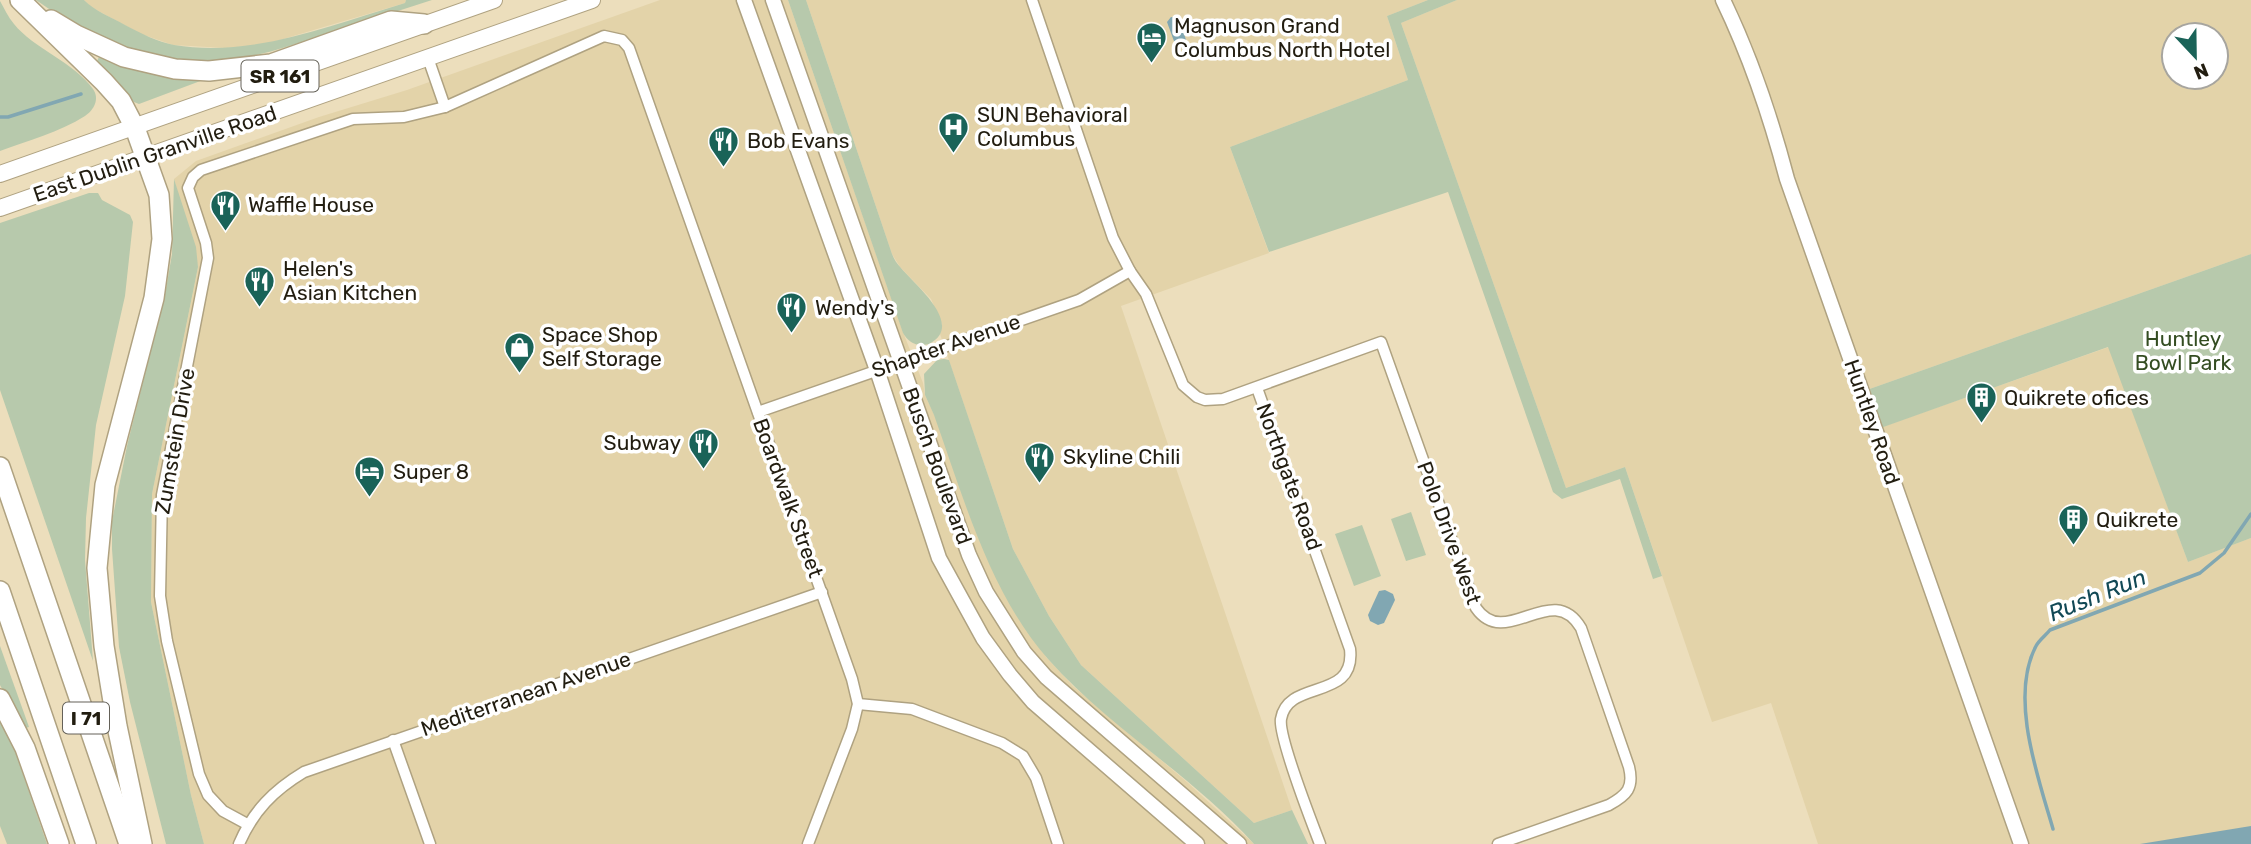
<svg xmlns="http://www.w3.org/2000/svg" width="2251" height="844" font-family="Rubik,sans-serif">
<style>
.built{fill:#e3d3a9;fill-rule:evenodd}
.green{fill:#b7c9ac}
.water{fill:#81a7b2}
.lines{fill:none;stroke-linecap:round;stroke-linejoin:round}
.stream{stroke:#81a7b2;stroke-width:3.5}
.street-casing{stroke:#afa281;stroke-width:13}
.secondary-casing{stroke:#afa281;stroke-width:17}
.primary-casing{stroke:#afa281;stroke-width:18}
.highway-casing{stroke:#afa281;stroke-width:22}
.street{stroke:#fff;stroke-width:10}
.secondary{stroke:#fff;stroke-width:14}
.primary{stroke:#fff;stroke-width:16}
.highway{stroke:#fff;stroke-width:19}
.labels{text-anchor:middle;stroke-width:7;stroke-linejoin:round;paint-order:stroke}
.shield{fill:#fff;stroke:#646158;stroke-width:2}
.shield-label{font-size:19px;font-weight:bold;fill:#221d10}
.poi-label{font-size:21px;fill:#221d10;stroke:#fff;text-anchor:start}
.street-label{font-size:21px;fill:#221d10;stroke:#fff}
.park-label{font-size:21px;fill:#344d22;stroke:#fff}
.water-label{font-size:23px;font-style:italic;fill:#124956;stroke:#fff}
</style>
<rect width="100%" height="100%" fill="#ecdebc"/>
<g class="built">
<path d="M84 0H406L405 3 263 45 225 48 173 45 141 34 91 7Z"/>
<path d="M660 0H788L903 332 923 383 925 395 1046 657 1073 686 1187 782 1254 844H204L191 795 151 602 152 494 198 267 174 179 196 161 319 117 407 90Z"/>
<path d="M806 0H1428L1387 16 1408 80 1230 147 1269 253 1121 306 1292 810 1254 823 1081 665 1049 616 1013 549 940 334 942 324 931 299 900 267 892 254Z"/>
<path d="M1457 0H2251V254L1861 392 1876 429 2109 347 2188 562 2251 538V844H1818L1771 703 1712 722 1625 467 1566 488 1401 23ZM2174 35H2216V77H2174Z"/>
</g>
<g class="green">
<path d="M36 0H84C95 11 111 17 125 25 140 33 158 42 174 45 253 58 331 25 405 3L406 0H432C395 12 357 24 320 36 283 48 244 62 205 61 142 60 86 36 36 0Z"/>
<path d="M788 0H806L892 254C894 259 897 264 901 268 914 284 966 325 929 344 917 347 909 343 903 333Z"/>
<path d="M1428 0H1457L1401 23 1566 488 1625 467 1662 576 1653 579 1620 479 1562 499 1553 492 1448 192 1269 252 1230 147 1408 80 1387 16Z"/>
<path d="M0 1C4 8 8 17 14 24 33 48 75 63 93 89 100 99 94 110 85 116 60 132 27 141 0 151Z"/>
<path d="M99 57 129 66 203 78V80L139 104 134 102 97 61Z"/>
<path d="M174 179 196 247 198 267 152 494 151 602 191 795 204 844H166L130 702 119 647 112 549V521L127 446 166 289 172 254Z"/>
<path d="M89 193H98L102 200 130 215 133 222 125 296 96 425 86 518 85 560 93 661 0 390V223Z"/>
<path d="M2251 254V538L2188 562 2108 347 1875 430 1861 392Z"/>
<path d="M944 359 949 360 1013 549 1049 616 1081 665 1254 823 1292 810 1308 844H1254C1192 775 1109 728 1048 659 990 594 963 496 934 415L925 395 924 374 937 360Z"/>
<path d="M1411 512 1426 555 1406 561 1391 519Z"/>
<path d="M1362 525 1381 576 1354 586 1335 534Z"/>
<path d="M0 646 29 727 23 729 0 685Z"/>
<path d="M0 720 15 751 47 844H7L0 826Z"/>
</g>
<g class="water">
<path d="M1171 17 1179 18 1186 40 1175 44 1167 22Z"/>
<path d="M1385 590 1393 594 1395 600 1384 623 1378 625 1370 621 1368 615 1379 591Z"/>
<path d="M2251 826V844H2140Z"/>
</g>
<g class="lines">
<g class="stream">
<path d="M0 117H8L81 94"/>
<path d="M2053 829C2038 777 2009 697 2036 646 2039 640 2046 635 2050 630L2200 573 2224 553 2251 514"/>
</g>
<defs>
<g id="street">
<path d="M1032 0 1113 238 1130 271 1146 294 1183 385 1197 397 1205 400 1223 399 1381 342 1476 608C1506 651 1552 579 1581 628L1629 767C1634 788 1627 795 1609 805L1498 844"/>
<path d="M428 58 445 107"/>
<path d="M1257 388 1350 649C1356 702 1288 678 1281 719 1278 736 1312 823 1320 844"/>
<path d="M758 412 1079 300 1130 271"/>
<path d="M858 704 912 709 1002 743 1023 756 1036 778 1058 844"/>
<path d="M393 740 430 844"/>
<path d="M247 824 223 811 208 795 199 774 167 641 160 596 162 495 208 258 206 243 188 188 193 177 201 170 353 119 404 117 445 107 604 36 622 40 629 48 852 679 858 704 852 729 808 844"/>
<path d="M239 844C253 811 274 790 304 772L822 592"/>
</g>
<g id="secondary">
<path d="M744 0 877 370 939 558 983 638 1010 675 1033 702 1197 844"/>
<path d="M773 0 969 555 986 592 1024 652 1046 677 1239 844"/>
<path d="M1723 0C1750 56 1771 118 1787 179L2021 844"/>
</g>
<g id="primary">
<path d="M0 174 494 0"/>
<path d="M0 208 592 0"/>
</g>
<g id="highway">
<path d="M20 0 104 82 121 101 135 128 159 195 162 239 154 298 105 485 97 568 104 646 117 726 142 844"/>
<path d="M51 20 76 35 124 57 175 69 209 71 271 64 391 21 424 24"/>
<path d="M0 467 129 844"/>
<path d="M0 591 86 844"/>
<path d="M0 699 25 748 59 844"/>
</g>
</defs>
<use href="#street" class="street-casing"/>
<use href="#secondary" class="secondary-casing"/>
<use href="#primary" class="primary-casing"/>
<use href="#highway" class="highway-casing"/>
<use href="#street" class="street"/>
<use href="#secondary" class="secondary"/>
<use href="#primary" class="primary"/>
<use href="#highway" class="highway"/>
</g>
<defs>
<symbol id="hotel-pin" viewBox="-11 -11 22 30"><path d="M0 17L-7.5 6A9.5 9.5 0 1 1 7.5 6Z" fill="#1a6358" stroke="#fff"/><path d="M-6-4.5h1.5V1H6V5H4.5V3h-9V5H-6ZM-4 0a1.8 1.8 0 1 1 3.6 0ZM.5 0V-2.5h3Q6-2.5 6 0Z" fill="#fff"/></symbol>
<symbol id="hospital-pin" viewBox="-11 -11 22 30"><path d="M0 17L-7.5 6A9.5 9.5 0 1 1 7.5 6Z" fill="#1a6358" stroke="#fff"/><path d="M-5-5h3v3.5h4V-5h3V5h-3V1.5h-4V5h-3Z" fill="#fff"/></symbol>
<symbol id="restaurant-pin" viewBox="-11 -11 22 30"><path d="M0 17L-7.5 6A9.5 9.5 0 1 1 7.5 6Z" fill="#1a6358" stroke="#fff"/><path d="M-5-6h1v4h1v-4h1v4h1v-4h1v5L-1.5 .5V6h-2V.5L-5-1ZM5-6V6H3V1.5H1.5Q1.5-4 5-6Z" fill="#fff"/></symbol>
<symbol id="shop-pin" viewBox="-11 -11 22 30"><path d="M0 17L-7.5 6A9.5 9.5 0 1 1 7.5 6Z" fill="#1a6358" stroke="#fff"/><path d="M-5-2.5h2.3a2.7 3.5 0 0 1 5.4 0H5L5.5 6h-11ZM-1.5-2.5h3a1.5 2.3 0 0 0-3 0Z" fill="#fff"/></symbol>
<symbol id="building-pin" viewBox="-11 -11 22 30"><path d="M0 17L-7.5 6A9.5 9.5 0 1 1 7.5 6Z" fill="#1a6358" stroke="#fff"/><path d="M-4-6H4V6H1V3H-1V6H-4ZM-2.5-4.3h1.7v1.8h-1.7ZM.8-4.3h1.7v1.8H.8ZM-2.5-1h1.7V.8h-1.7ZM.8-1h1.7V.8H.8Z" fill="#fff"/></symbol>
</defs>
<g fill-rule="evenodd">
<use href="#hotel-pin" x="1134" y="20" width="35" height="47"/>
<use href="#hospital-pin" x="936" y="110" width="35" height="47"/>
<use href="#restaurant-pin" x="706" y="124" width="35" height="47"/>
<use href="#restaurant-pin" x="208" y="188" width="35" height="47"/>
<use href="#restaurant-pin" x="242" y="264" width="35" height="47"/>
<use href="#restaurant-pin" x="774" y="290" width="35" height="47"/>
<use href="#shop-pin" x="502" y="330" width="35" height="47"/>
<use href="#building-pin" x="1964" y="380" width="35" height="47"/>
<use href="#restaurant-pin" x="686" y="426" width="35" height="47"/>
<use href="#restaurant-pin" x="1022" y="440" width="35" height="47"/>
<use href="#hotel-pin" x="352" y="454" width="35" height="47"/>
<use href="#building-pin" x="2056" y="502" width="35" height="47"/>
</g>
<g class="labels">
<g class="shield">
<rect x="241.5" y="60.5" width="77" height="31" rx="5"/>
<rect x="63" y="702.5" width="46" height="31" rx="5"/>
</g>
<g class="shield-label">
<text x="280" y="83">SR 161</text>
<text x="86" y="725">I 71</text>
</g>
<g class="poi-label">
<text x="1174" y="33">Magnuson Grand<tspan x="1174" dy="24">Columbus North Hotel</tspan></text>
<text x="977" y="122">SUN Behavioral<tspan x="977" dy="24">Columbus</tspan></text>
<text x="747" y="148">Bob Evans</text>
<text x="248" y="212">Waffle House</text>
<text x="283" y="276">Helen's<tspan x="283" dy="24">Asian Kitchen</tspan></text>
<text x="815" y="315">Wendy's</text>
<text x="542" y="342">Space Shop<tspan x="542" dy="24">Self Storage</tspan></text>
<text x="2004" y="405">Quikrete ofices</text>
<text x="681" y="450" text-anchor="end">Subway</text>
<text x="1063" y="464">Skyline Chili</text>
<text x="393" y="479">Super 8</text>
<text x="2096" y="527">Quikrete</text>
</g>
<g class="street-label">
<text transform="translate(155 154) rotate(-19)" y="7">East Dublin Granville Road</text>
<text transform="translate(946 346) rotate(-19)" y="7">Shapter Avenue</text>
<text transform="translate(1872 422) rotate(71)" y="7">Huntley Road</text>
<text transform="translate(175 441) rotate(-80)" y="7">Zumstein Drive</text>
<text transform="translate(937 466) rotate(70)" y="7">Busch Boulevard</text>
<text transform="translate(1289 477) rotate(70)" y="7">Northgate Road</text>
<text transform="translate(788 498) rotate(70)" y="7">Boardwalk Street</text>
<text transform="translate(1449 533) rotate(70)" y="7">Polo Drive West</text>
<text transform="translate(526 694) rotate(-19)" y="7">Mediterranean Avenue</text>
</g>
<g class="park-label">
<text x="2183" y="346">Huntley<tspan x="2183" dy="24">Bowl Park</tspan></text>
</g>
<g class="water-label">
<text transform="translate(2097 595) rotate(-22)" y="8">Rush Run</text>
</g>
</g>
<g transform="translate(2195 56) rotate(158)"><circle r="33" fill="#ffffff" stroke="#a7a59f" stroke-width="2"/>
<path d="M0-5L12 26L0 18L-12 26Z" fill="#1a6358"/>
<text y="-10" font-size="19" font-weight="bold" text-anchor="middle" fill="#221d10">N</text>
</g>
</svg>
